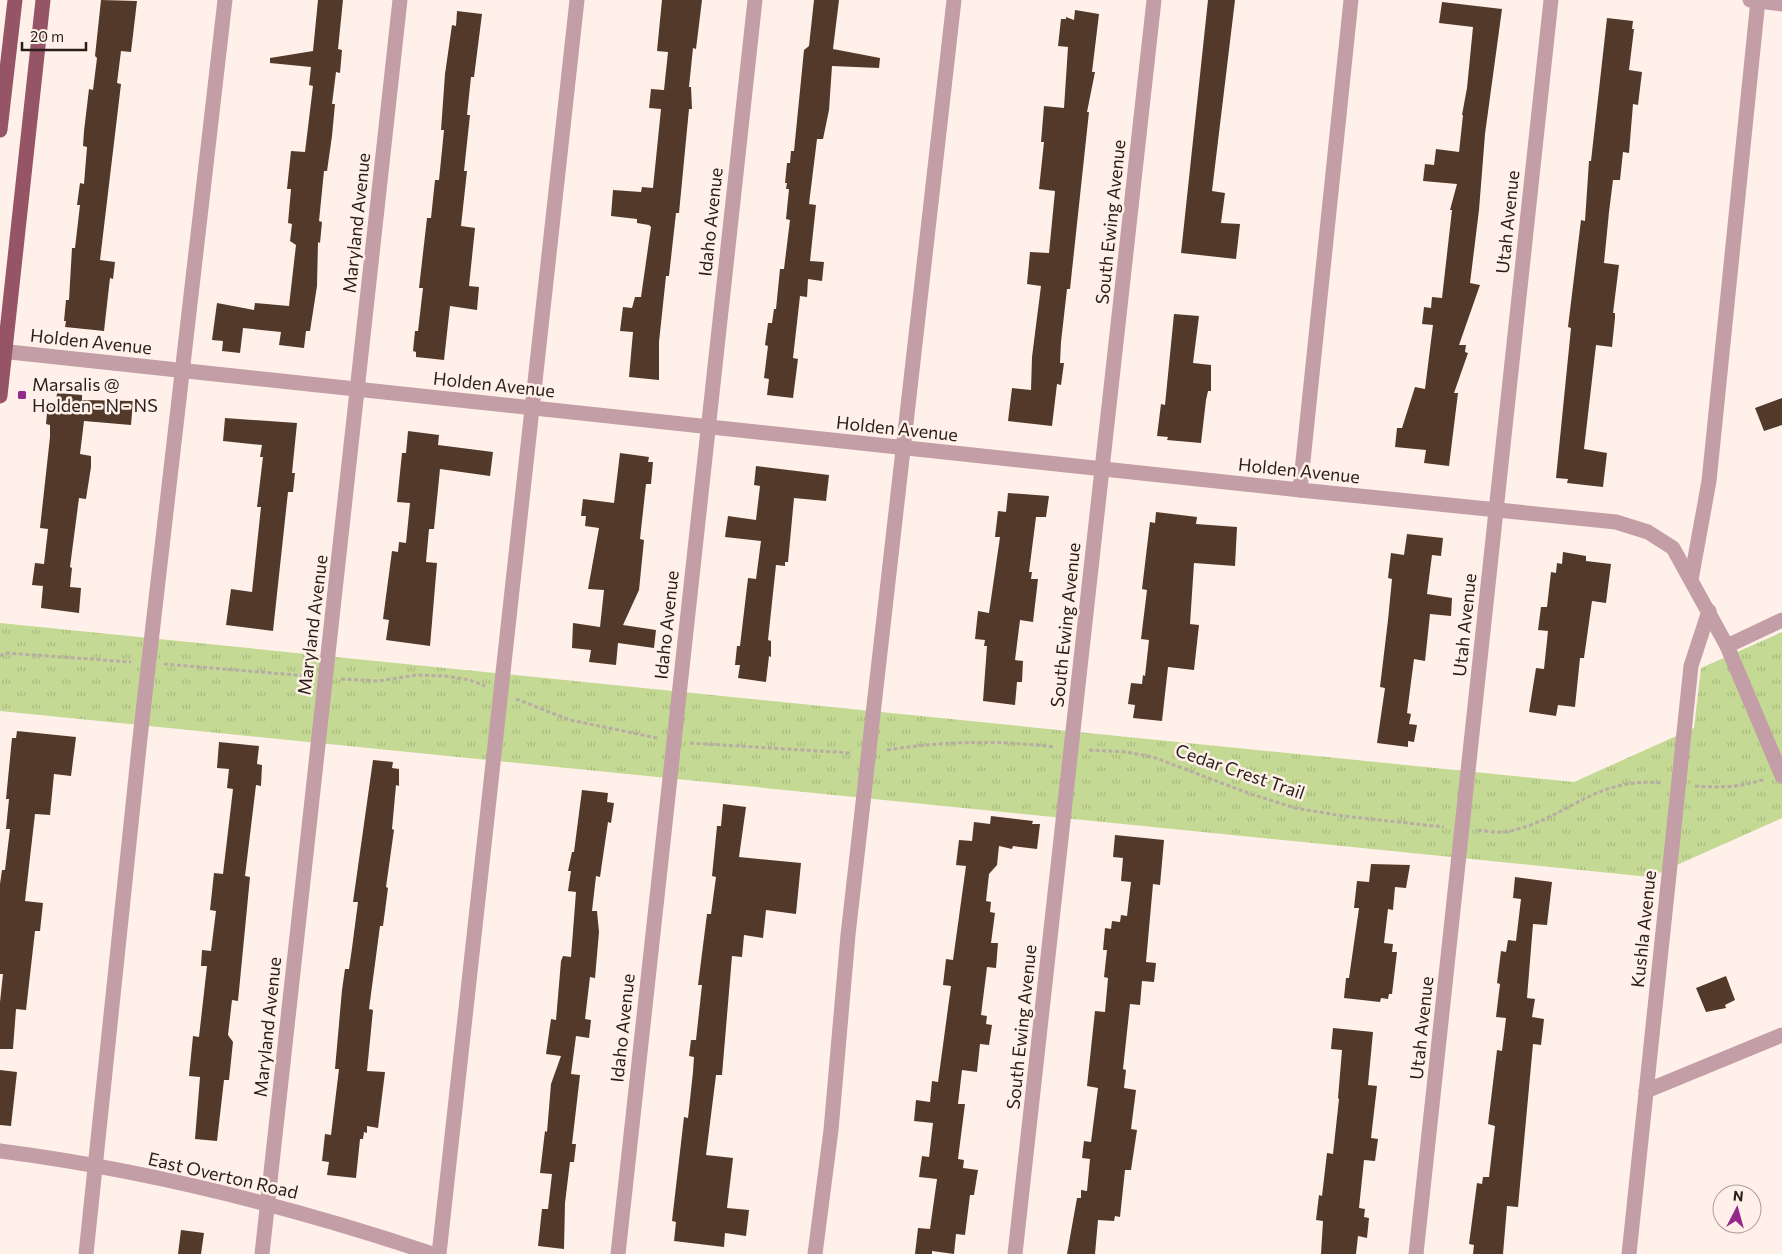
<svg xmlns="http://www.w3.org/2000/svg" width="1782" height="1254" font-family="Commissioner,sans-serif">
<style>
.park{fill:url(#park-tufts)}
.building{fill:#53392a}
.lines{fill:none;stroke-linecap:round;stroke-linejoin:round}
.path{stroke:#b9aca5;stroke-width:3;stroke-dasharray:4 2.5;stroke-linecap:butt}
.minor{stroke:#c49ea6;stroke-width:15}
.major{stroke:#965566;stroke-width:15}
.poi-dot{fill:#95298b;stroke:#fff1ea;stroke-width:2}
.labels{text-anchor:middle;stroke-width:5;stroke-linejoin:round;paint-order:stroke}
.street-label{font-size:18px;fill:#2a1e17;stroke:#fff1ea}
.poi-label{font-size:18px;fill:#2a1e17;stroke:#fff1ea;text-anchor:start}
</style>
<defs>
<pattern id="park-tufts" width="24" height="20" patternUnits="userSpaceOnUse" patternTransform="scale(1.25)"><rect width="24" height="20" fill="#c4d994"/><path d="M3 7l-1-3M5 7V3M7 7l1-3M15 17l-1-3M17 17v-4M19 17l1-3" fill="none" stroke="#a9ba7f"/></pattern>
</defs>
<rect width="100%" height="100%" fill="#fff1ea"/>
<path class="park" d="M0 623 1574 782 1694 728 1701 668 1782 632V818L1650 877 0 711Z"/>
<g class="building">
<path d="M101 0 137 1 131 52 121 51 117 83 121 84 100 260 115 262 113 279 110 278 104 331 65 327 66 321H64L66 300H69L72 248H75L80 205H77L80 183 84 184 87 147 83 146 84 131 89 89 93 90 97 58 95 56Z"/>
<path d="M318 0H343L338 49 342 50 340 73 336 72 332 104H335L332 136 327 171H324L319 221 322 222 320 243 318 242 317 286 310 331H306L304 348 279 345 281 332 243 328 240 353 222 351 223 341 212 340 217 303 254 310 255 303 289 306 296 245 290 241 292 224 288 223 291 189H287L291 151 305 152 313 86 309 85 311 67 270 63V58L313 51Z"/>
<path d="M662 0H702L696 49 693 48 689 87H691L692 109H689L679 213H676L669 276H666L659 342V380L629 377 633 332 620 331 623 307 632 308 635 297H641L651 227 649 225 637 223V219L611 216 613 190 641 192 642 187 653 188 661 109 649 108 651 89 664 90 668 52 657 51Z"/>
<path d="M814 0H839L833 49 880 58 879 68 832 66 829 110 823 139H817L809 204 816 205 810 261 824 262 822 281 808 279 807 297 800 296 793 358 798 359 793 398 767 395 769 379 764 378 768 346 765 345 768 323H772L774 309H776L780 269H784L790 220 786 219 789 189H786L787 183H785L787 163H790L791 151H794L804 50 809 46Z"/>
<path d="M1208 0H1235L1212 191 1225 193 1221 223 1240 224 1236 259 1181 253Z"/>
<path d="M1442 2 1502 9 1485 134 1479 210 1470 283 1480 285 1459 345H1466L1465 352 1468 353 1454 393H1458L1449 466 1424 463 1426 450 1395 447 1397 428H1402L1415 387 1425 389 1433 325 1422 324 1424 307 1431 308 1432 297 1442 298 1452 210H1450L1457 184 1423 181 1425 164 1434 165 1436 149 1459 152 1463 115H1462L1467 88 1473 27 1439 23Z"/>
<path d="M1075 10 1099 14 1092 72H1095L1087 112H1089L1070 289H1067L1061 342 1060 363H1064L1061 385 1057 384 1052 426 1008 421 1012 388 1031 390 1032 357 1041 286 1027 284 1030 252 1049 253 1055 191 1039 189 1044 142H1041L1044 106 1064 108 1068 47 1058 46 1061 19H1066V17L1074 20Z"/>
<path d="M457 11 482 14 474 77H471L467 115H470L464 171H467L461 226 475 228 469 286 479 287 477 310 450 306 444 360 416 357V352L413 351 415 331H418L423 288H419L427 218H431L435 180H439L444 130H441L445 74 452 25 456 26Z"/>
<path d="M1607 18 1633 21 1632 29H1634L1629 70 1642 72 1638 105 1633 104 1629 153 1623 152 1620 180H1613L1609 212 1604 263 1619 265 1613 313H1615V318L1612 347 1596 345 1584 449 1607 453 1603 487 1567 483 1568 479 1556 478 1571 328 1568 327 1581 220 1585 221 1589 161H1591Z"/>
<path d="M1174 314 1199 316 1193 363 1211 365V391H1208L1206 400 1201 443 1167 440 1168 437 1157 436 1161 404 1165 405Z"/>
<path d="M57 393 82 395V400L133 401 131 425 84 421 80 454 91 456V467L86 499 79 498 70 567 72 568 70 587 81 588 79 613 41 608 43 586 32 585 35 563 44 564 48 529 40 528 50 437V425L46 424 48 402 56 403Z"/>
<path d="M1782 398V425L1764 431 1755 408Z"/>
<path d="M225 418 297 423 292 473H295L293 492H288L273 631 226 625 231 589 252 592 261 507H257L263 457H260L262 445 223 441Z"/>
<path d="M408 431 439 435 438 445 493 452 490 476 440 469 434 529H429L426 562 437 563 430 646 386 640 389 620 383 619 392 551 398 552 399 542 406 543 410 503 397 502 402 453H406Z"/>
<path d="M620 453 649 457 648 462H653L651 484H646L640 539 644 540 639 590 623 625 656 630 654 648 618 643 616 665 589 662 591 650 572 648 573 623 600 627 604 590 588 589 599 528 585 526 586 516H581L583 499 614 503Z"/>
<path d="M756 466 829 475 826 501 794 498 788 562H785V566L776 565 768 640 771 641V657L769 656 766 682 738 678 740 665H735L737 646H740L748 578 756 579 761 541 725 537 728 516 756 520 760 486 754 485Z"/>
<path d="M1008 493 1049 496 1046 517H1036L1029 572H1032L1031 579H1038L1033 622 1020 620 1015 660 1023 661 1022 682H1017L1015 705 983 701 987 646H984L985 640 975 639 978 611 989 613 1000 537H995L998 511 1006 512Z"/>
<path d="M1156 512 1197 517 1196 524 1237 527 1235 566 1194 563 1190 624 1199 625 1194 670 1168 667 1162 721 1133 718 1135 705 1128 704 1131 683 1142 684 1143 675 1145 676 1149 640 1141 639 1147 590 1142 589 1150 522 1155 523Z"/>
<path d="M1407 534 1443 538 1441 556 1432 555 1427 594 1452 598 1451 616 1430 614 1425 661 1414 659 1407 713 1411 714 1409 724 1417 725 1414 742 1408 741V747L1377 743 1385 688 1380 687 1388 620 1392 579 1388 578 1391 553 1404 555Z"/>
<path d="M1563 552 1586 556V561L1611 564 1606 603 1592 601 1584 658H1580L1575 707 1558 705 1556 716 1529 712 1536 668 1544 669 1548 631 1538 630 1541 607H1547L1551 572 1556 573 1557 563 1562 564Z"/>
<path d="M17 731 76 737 71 776 54 774 50 815 35 814 25 901 43 903 40 931H35L26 1010 16 1009 13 1049H0V1002L3 974H0V884L2 870H5L10 829H6L9 799H6L12 738H16Z"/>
<path d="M219 742 259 746 257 764 262 765 261 786 256 785 245 876 250 877 238 1001 232 1000 228 1035 233 1042 229 1080H224L217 1141 195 1139 200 1077 189 1076 193 1036 199 1037 207 966H201L202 950 211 951 216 911 210 910 214 873 223 874 233 789 227 788 229 769 217 768Z"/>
<path d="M373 760 393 762 392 768 399 769V786L396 785 392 829 394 830 386 887 388 888 383 926H380L369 1009 373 1010 367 1071 385 1072 378 1128 367 1126V1133L364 1132 363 1139H360L356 1178 327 1175 329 1162 322 1161 325 1134 331 1135 339 1069H335L342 990 345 969H349L352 948 358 902H353Z"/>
<path d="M582 790 608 793 607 802 614 803 611 823 608 822 600 877 596 876 592 911H597L599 932 595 978 590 977 585 1019 591 1020 589 1038 576 1036 571 1074 580 1075 572 1144H576L574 1162H570L565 1203 564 1249 538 1246 542 1209H548L552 1174 540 1173 545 1131 547 1132 551 1084 561 1056 546 1054 551 1019 556 1020 561 961 563 956 571 957 576 892 568 891 571 871H568L572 852H574Z"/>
<path d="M723 804 746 807 739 857 801 863 796 914 766 910 763 938 744 935 742 957 732 956 722 1075H716L706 1155 733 1158 727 1208 749 1210 746 1236 725 1233 724 1247 674 1241 676 1222 672 1221 684 1117 688 1118 693 1072 694 1057 689 1056 691 1040H696L702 985H698L707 914H711L716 877 712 876 717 826H721Z"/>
<path d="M991 816 1033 821 1032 824H1040L1037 849 1013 846 1012 849 999 846 997 865 989 874 986 901 991 902 990 912 995 913 991 943H998L996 968 987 967 981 1015 987 1016 986 1024 992 1025 989 1045 980 1044 977 1072 962 1070 958 1104H965L958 1159 964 1160 963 1168 978 1170 974 1195H970L965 1235 956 1234 954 1254 932 1251V1254H915L918 1228 930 1229 937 1179 919 1177 922 1156 929 1157 933 1123 914 1121 916 1100 930 1102 932 1081 938 1082 951 986 943 985 946 959 953 960 966 866 956 865 959 840 972 841 974 822 990 824Z"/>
<path d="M1115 835 1164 840 1160 885 1153 884 1146 962 1156 963 1154 982 1142 981 1140 1005 1130 1004 1123 1069 1126 1070 1124 1088 1136 1090 1131 1129 1137 1130 1131 1170H1125L1120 1217 1115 1216 1114 1221 1098 1220 1095 1254H1067L1077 1198H1081V1190L1087 1191 1090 1159 1082 1158 1084 1141 1091 1142 1098 1088 1087 1086 1095 1011 1105 1012 1108 978 1104 977 1107 950H1103L1105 928 1111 929 1112 921 1120 922 1121 915 1127 916 1131 882 1121 881 1123 858 1113 857Z"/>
<path d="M1371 864 1410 865 1406 888 1395 887 1393 910 1388 909 1384 943 1393 944 1392 952H1397L1392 994H1389L1388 999 1381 998 1380 1002 1344 998 1346 978H1349L1359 908H1354L1357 881 1369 882Z"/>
<path d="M1515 877 1552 882 1547 925 1533 924 1527 998 1535 999 1532 1017 1544 1019 1541 1045 1533 1044 1518 1207 1507 1206 1503 1254H1473L1474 1245 1469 1244 1477 1183 1482 1184 1483 1177H1489L1495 1126 1488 1124 1497 1050 1502 1051 1506 1018 1496 1017 1500 984 1497 983 1501 951 1506 952 1508 940 1516 941 1521 899 1513 898Z"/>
<path d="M1726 976 1735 1000 1725 1005 1726 1008 1706 1012 1696 988Z"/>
<path d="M1333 1028 1373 1032 1368 1085 1377 1086 1371 1138 1378 1139 1375 1161 1364 1160 1359 1208 1365 1209 1364 1217 1369 1218 1367 1238 1358 1236 1356 1254H1321L1323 1221 1316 1220 1319 1195 1322 1196 1327 1153 1333 1154 1339 1099 1338 1098 1342 1050 1331 1049Z"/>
<path d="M0 1070 17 1072 11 1126 0 1125Z"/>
<path d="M181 1230 204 1233 201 1254H178Z"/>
</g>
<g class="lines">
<g class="path">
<path d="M0 656 6 653 131 662"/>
<path d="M164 664 308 676"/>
<path d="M341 679 379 681 417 675 445 676 470 680 485 686"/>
<path d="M516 699 570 720 657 738"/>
<path d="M690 743 851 753"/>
<path d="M887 750C944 741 998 740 1055 747"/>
<path d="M1089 750 1127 752 1153 757 1248 793 1295 808 1343 816 1444 827"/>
<path d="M1695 786C1720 788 1742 787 1765 779"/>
<path d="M1478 830C1486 831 1496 833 1505 832 1563 822 1594 776 1661 783"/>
</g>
<g class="minor">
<path d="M1750 0 1782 4"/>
<path d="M0 351 1300 490 1616 522 1648 532 1673 548 1727 646 1782 776"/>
<path d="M1300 490 1351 0"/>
<path d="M1691 580 1709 481 1758 0"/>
<path d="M1727 646 1782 620"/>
<path d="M1646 1091 1782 1035"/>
<path d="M0 1151C147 1170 293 1207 433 1254"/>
<path d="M86 1254 140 738 225 0"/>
<path d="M262 1254 400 0"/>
<path d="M439 1254 577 0"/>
<path d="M618 1254 755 0"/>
<path d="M815 1254 831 1130 848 935 954 0"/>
<path d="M1015 1254 1154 0"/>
<path d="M1416 1254 1551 0"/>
<path d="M1629 1254 1691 666 1709 611"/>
</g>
<g class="major">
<path d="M0 130 15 0"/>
<path d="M0 396 43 0"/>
</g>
</g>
<rect class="poi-dot" x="17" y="390" width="10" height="10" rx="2.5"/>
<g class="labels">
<g class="street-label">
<text transform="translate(711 222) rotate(-84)" y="6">Idaho Avenue</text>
<text transform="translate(1111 222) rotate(-84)" y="6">South Ewing Avenue</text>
<text transform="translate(1508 222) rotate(-84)" y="6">Utah Avenue</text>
<text transform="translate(357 223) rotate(-84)" y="6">Maryland Avenue</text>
<text transform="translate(91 342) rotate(6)" y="6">Holden Avenue</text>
<text transform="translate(494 385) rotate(6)" y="6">Holden Avenue</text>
<text transform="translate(897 429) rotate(6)" y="6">Holden Avenue</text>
<text transform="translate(1299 471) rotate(6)" y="6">Holden Avenue</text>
<text transform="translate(313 625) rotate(-83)" y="6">Maryland Avenue</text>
<text transform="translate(667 625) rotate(-84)" y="6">Idaho Avenue</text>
<text transform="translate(1066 625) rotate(-84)" y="6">South Ewing Avenue</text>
<text transform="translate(1465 625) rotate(-84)" y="6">Utah Avenue</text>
<text transform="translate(1240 772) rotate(19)" y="6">Cedar Crest Trail</text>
<text transform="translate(1644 929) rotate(-84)" y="6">Kushla Avenue</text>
<text transform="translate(268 1027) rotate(-84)" y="6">Maryland Avenue</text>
<text transform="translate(1022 1027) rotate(-84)" y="6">South Ewing Avenue</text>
<text transform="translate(623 1028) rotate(-84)" y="6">Idaho Avenue</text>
<text transform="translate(1422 1028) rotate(-84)" y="6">Utah Avenue</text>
<text transform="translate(223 1176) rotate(13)" y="6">East Overton Road</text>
</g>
<g class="poi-label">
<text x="32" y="391">Marsalis @<tspan x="32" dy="21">Holden - N - NS</tspan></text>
</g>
</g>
<g transform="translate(1737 1209) rotate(6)"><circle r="24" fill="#fff1ea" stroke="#aa9d96"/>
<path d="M0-4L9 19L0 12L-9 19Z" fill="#95298b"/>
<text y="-8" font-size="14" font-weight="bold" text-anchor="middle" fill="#2a1e17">N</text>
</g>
<path d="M22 42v8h64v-8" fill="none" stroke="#2a1e17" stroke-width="2.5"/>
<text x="30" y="42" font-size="15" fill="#2a1e17" stroke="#fff1ea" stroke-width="4" paint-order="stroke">20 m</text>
</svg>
